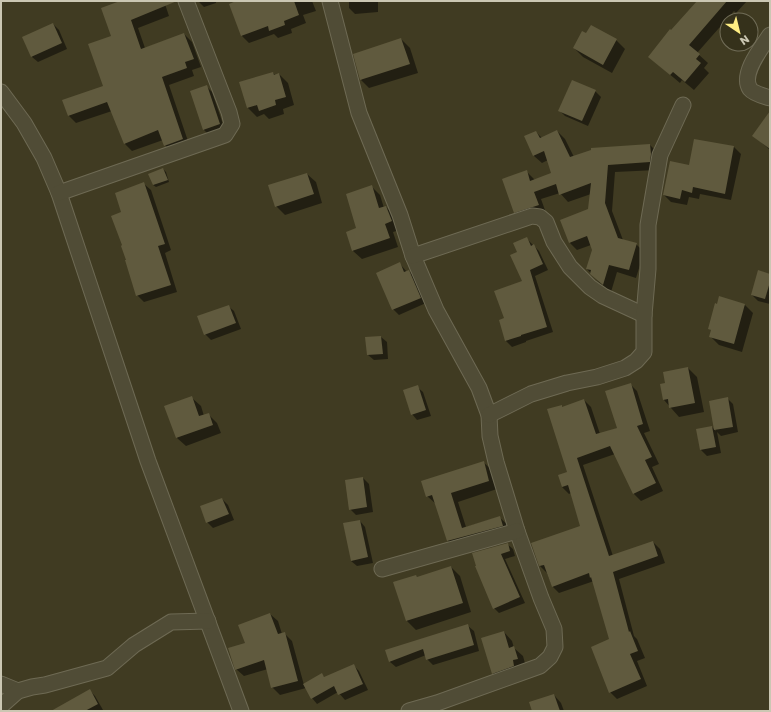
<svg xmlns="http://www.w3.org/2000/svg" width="771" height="712" font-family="Poppins,sans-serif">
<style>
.shadow{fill:#0007}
.building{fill:#605a3e}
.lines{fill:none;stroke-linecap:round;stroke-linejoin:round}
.street-casing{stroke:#6e6a54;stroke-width:17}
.street{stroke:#504c36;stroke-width:15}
</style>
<rect width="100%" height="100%" fill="#403b22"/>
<g class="shadow">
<path d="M117 1H164L169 16 138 28 145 48 184 34 192 42 201 67 192 70 194 76 169 85 190 147 173 153 165 145 163 140 132 151 125 144 112 111 76 123 68 115 104 87 113 37 118 3Z"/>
<path d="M198 1H216V3L204 7Z"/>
<path d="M239 1H312L316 11 303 15 306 23 291 29 292 33 278 38 274 34 249 43 242 36Z"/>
<path d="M349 1H378V12L355 14 349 8Z"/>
<path d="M698 1H747L736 13 734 11 697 53 708 63 704 68 709 73 694 90 682 80 680 83 649 57Z"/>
<path d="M53 24 59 30 67 49 38 62 32 57 23 38Z"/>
<path d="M401 39 410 48 418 73 369 88 361 80Z"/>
<path d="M616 40 625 49 612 73 583 57 574 48Z"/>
<path d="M273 73 275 75 279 74 288 83 294 105 283 109 284 114 269 119 264 114 257 117 248 108 241 83Z"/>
<path d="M207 87 212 92 225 130 209 135 204 130Z"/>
<path d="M595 91 601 97 588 126 565 116 559 110Z"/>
<path d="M770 126V150L754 136Z"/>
<path d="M557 131 565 139 574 157 650 145 658 153 657 170 615 172 612 211 623 240 636 244 644 252 636 278 617 272 611 292 599 282 587 269 593 250 591 245 577 250 570 243 589 209 591 194 568 202 560 193 541 199 546 213 523 220 515 212 526 171 535 180 553 174 548 160 542 163 534 156 525 137 536 132 542 138Z"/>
<path d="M734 147 741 154 731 200 700 194 699 199 689 197 687 205 671 202 664 195 689 166Z"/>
<path d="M163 169 166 172 169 182 156 187 153 185Z"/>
<path d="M307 174 316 182 322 203 285 215 276 206Z"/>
<path d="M144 184 151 190 171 250 165 253 177 292 144 302 137 295Z"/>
<path d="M372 187 380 195 384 208 386 207 395 216 400 230 393 232 398 247 362 259 353 251 347 233 358 229Z"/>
<path d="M526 238 539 251 548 270 535 276 553 332 526 341V342L512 347 506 341 500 321 506 319 523 281 518 252Z"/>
<path d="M400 264 407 272 409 271 415 277 426 303 399 315 393 309Z"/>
<path d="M770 275V304L758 301 752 295Z"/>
<path d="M745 305 753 313 742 352 719 345 710 336 712 331 709 328Z"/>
<path d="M228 306 234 311 241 329 211 340 205 334Z"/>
<path d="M381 337 387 342 388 359 374 360 368 355Z"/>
<path d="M688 368 697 377 704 412 679 417 664 400 661 384H666Z"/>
<path d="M630 384 637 391 650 431 644 433 659 464 652 467 663 491 641 501 634 494 615 454 583 465 613 556 653 542 660 549 665 563 619 579 634 636 637 639 645 658 637 661 647 686 617 699 610 692 611 640 594 581 559 593 552 586 547 573 540 566 581 527 571 493 569 494 562 487 568 472 561 406 563 408 584 400 591 407 600 434 618 428Z"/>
<path d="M417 387 423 392 431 416 417 420 412 414Z"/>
<path d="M192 398 201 406 204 416 208 414 217 423 221 433 186 446 177 438Z"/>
<path d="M727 398 733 404 738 432 721 436 717 432 721 453 707 456 701 450 698 430 712 427 716 431 710 402Z"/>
<path d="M483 462 492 470 497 489 458 502 466 527 499 517 508 525 510 534 456 549 448 541 436 504 427 496Z"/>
<path d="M363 478 369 484 373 512 356 515 350 509Z"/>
<path d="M222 499 228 505 234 520 213 528 207 522Z"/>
<path d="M360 521 365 527 373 563 357 566 351 561Z"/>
<path d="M507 544 513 549 515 556 505 559 525 603 499 613 494 608 478 567Z"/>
<path d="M451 567 460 576 471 612 416 630 407 621 395 583 416 576 418 578Z"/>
<path d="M270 614 278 621 282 634H285L292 641 304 685 322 675 325 678 353 665 359 671 368 690 345 700 338 692 317 704 312 698 306 688 280 695 272 687 268 669 244 676 236 669 246 644Z"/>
<path d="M468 626 474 631 479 651 433 665 427 659 426 655 396 667 390 662 386 651Z"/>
<path d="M504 632 512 641 514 648 523 656 526 667 501 682 493 673Z"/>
<path d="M90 691 95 696 103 710 100 711H66Z"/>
<path d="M554 695 561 703 564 711H533Z"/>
</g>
<g class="building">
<path d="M120 1H177L131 20 141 49 184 33 194 59 185 62 187 68 162 77 183 139 164 146 158 130 124 144 107 102 68 116 62 100 103 86 88 44 111 36 101 8Z"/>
<path d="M236 1H294L299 15 284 21 285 25 269 31 268 26 241 36 229 4Z"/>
<path d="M697 1H727L689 45 700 54 696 59 701 63 685 82 673 72 670 75 648 57 670 29 671 30Z"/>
<path d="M53 23 62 43 31 57 22 37Z"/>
<path d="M591 25 617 39 603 65 573 48 582 31 586 33Z"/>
<path d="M401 38 410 64 360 80 353 54Z"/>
<path d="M273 72 274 75 279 73 286 97 275 100 276 105 259 111 257 105 247 108 239 82Z"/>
<path d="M572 80 596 90 582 121 558 111Z"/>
<path d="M207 85 220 124 203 130 190 91Z"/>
<path d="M770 111V149L752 136Z"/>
<path d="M557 130 570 157 591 150V148L650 144 651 154 650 162 608 165 605 203 618 238 637 243 629 270 609 265 603 285 590 274 591 270 586 269 592 250 587 236 569 243 560 220 588 209 591 183 559 195 556 184 534 192 539 205 514 213 502 179 527 170 530 181 551 173 544 151 533 156 524 136 536 131 540 138Z"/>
<path d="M694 139 734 146 725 194 693 187 692 193 682 190 680 199 663 195 670 161 689 165Z"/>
<path d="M163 168 168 180 153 185 148 174Z"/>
<path d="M307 173 314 194 275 207 268 185Z"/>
<path d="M144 182 165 244 158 246 171 285 136 296 125 260H126L121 246 122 245 111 216 121 212 115 193Z"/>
<path d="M372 185 379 208 386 206 392 221 385 224 390 238 352 251 346 232 356 228 346 194Z"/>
<path d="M527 237 531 246 534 244 543 264 530 270 547 327 521 335V336L505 341 499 320 504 318 494 291 522 281 510 255 517 252 513 243Z"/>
<path d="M400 262 404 272 409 270 421 298 392 310 376 273Z"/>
<path d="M758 270 770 274V282L765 299 751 295Z"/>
<path d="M719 296 745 304 734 344 709 337 711 330 708 329 715 303 717 304Z"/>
<path d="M229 305 236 323 204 335 197 316Z"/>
<path d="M381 336 383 354 367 355 365 337Z"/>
<path d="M688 367 695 403 669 408 668 399 663 400 660 384 665 383 663 372Z"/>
<path d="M631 383 643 424 637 426 652 457 645 460 656 483 633 494 610 446 577 458 609 556 653 541 658 556 613 572 629 632 630 631 638 651 630 654 641 679 609 693 591 647 609 639 591 577 590 578 589 573 552 587 544 565 539 566 531 543 580 526 568 485 562 487 558 475 567 472 547 409 562 405V407L584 399 596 434 617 428 605 391Z"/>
<path d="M418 385 426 410 411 415 403 390Z"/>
<path d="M192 396 199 416 209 413 213 425 176 438 164 406Z"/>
<path d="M728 397 733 427 714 430 709 401Z"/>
<path d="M712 426 716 447 700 450 696 429Z"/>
<path d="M484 461 489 481 451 493 462 528 500 516 503 526 447 541 432 495 426 497 421 481Z"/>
<path d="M363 477 367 507 349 510 345 480Z"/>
<path d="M222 498 229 514 206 523 200 506Z"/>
<path d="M360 520 368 557 351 561 343 523Z"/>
<path d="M508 543 510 551 501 554 520 597 493 609 475 566H476L472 553Z"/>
<path d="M451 566 463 603 406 621 393 582 416 575 417 577Z"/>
<path d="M270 613 278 634 285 632 298 681 271 688 264 660 235 670 228 648 245 643 238 625Z"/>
<path d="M468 624 474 645 426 660 423 649 389 662 385 650Z"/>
<path d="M504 631 509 648 514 646 518 659 513 660 514 666 492 674 481 638Z"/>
<path d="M354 664 363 684 338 695 334 686 311 699 303 684 322 673 324 677Z"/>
<path d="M90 689 98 704 85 711H51Z"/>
<path d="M554 694 560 711H532L529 702Z"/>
</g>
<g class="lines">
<defs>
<g id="street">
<path d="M330 1 359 113 400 215 413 256 436 310 479 388 489 415 490 436 496 462 517 531 541 598 554 629 555 647 550 657 540 666 437 703 409 711"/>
<path d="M770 35C762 47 740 74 750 89 754 94 764 96 770 98"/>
<path d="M1 92 24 123 44 158 59 193 148 461 241 711"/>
<path d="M59 193 225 135 232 124 229 112 186 1"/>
<path d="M413 256 532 216 540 217 546 222 554 242 570 267 590 287 603 296 644 315"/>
<path d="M489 415 531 394 567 383 597 377 625 368 636 361 644 352V315L648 269V225L660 155 683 105"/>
<path d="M382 569 517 531"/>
<path d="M1 684 18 691"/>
<path d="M1 706 18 691 32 687 45 685 107 668 134 645 171 622 208 621"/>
</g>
</defs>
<use href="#street" class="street-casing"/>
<use href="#street" class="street"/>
</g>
<rect width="771" height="712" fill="none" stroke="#cbc7b3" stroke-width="4"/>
<g transform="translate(739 32) rotate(145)"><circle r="19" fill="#35311b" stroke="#716d58"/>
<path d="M0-3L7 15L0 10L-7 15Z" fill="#ffee83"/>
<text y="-6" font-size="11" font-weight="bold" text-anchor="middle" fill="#cbc7b3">N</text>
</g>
</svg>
